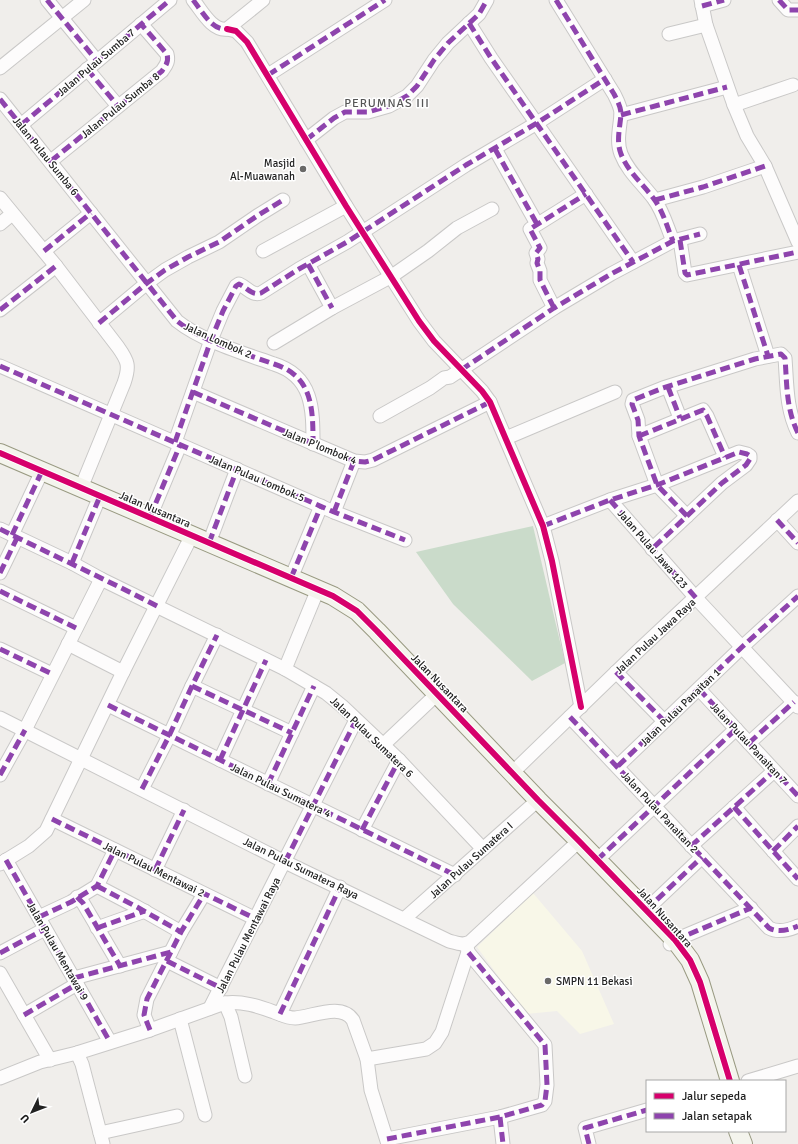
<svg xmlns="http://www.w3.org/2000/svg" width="798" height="1144" font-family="Signika,sans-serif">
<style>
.education{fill:#f8f7e8}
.cemetery{fill:#cadbca}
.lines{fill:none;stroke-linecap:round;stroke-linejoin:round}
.street-casing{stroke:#c9c8c7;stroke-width:15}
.secondary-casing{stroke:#999a82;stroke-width:20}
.street{stroke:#fdfcfc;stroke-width:13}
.secondary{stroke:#f4f4ed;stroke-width:18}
.quiet{stroke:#8e44ad;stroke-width:5;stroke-dasharray:10 5;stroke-linecap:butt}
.cycleway-casing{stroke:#fff;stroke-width:8}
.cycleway{stroke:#d6006c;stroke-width:6}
.poi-dot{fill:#6a6968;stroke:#fff;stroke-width:1.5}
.labels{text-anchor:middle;stroke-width:3;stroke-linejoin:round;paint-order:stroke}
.street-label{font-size:11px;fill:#222;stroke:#fff}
.poi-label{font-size:11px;fill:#222;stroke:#fff;text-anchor:end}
.neighbourhood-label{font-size:12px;letter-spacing:1px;fill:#555;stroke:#fff}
</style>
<rect width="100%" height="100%" fill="#f0eeeb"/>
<path class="education" d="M533 893 582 951 614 1024 580 1034 557 1011 526 1014 477 947Z"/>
<path class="cemetery" d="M533 526 565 663 532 681 453 604 416 552Z"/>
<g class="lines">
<defs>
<g id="street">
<path d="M47 0 97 61"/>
<path d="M193 0C202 11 212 31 227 29L263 0"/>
<path d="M556 0 614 94C617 100 621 107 621 114 620 128 616 141 621 154 628 172 643 184 654 199 663 211 667 227 673 241"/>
<path d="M701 0 706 25 734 105 747 136 765 166 798 242"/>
<path d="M779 0 788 10H798"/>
<path d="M702 6 724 0"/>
<path d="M469 23 491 58 633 262"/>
<path d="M227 29 236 31 247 42 346 206 419 321 434 341 482 391 490 402 543 526 552 561 581 707"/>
<path d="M669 34 706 25"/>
<path d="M0 68 84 0"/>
<path d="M87 69 118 106"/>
<path d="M268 75 385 0"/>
<path d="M0 99 177 321C202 341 243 353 274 364 313 376 313 409 313 444"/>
<path d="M734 105 793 85"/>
<path d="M621 115 727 87"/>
<path d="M21 125 170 0"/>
<path d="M306 140 334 118 345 112H368L389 106 407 96 417 86 434 60 448 43 479 14 487 0"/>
<path d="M495 149 537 224"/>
<path d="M51 161 162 71C166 65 169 62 167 54L141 24"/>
<path d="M0 198 56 266 118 347C128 361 130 366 124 383L81 488"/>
<path d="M655 200 703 187 765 166"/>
<path d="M0 224 12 214"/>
<path d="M680 240 685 273 687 275 798 252"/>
<path d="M44 251 91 213"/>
<path d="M263 251 346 206"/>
<path d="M308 264 332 308"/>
<path d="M739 265 768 356"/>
<path d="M554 308 540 280V271L537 263 538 259 536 253 540 248 530 229 586 194"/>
<path d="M0 310 56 266"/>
<path d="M99 323 147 283 165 270 188 257 219 242 257 216 283 200"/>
<path d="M274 343 332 308 392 276 428 251 457 228 492 209"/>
<path d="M0 366 334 512 405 540"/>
<path d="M668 387 680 418"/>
<path d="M193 392 354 461 365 462 373 460 490 402"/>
<path d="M380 416 430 388 444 378 450 377 554 308 611 274 673 241 700 234"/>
<path d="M639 436 703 410 707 416 725 457"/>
<path d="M506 438 615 392"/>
<path d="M175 442 211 340 223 311 236 286 239 284C248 288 252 296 261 293L299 269 347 242 466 165 537 123 605 79"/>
<path d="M610 500 696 598 798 707"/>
<path d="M334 512 354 461"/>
<path d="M687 516 657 485 639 436 638 420 632 404 633 400 663 388 755 359 781 354 785 358C787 384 786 409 798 433"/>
<path d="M150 517 180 445"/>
<path d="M777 520 798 543"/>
<path d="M543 526 610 500 657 485 739 452 747 454 750 456V459L746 465 722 483 652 549"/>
<path d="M0 529 72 563 101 579 285 669 326 693 342 706 399 760 483 849"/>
<path d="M12 535 42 471"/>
<path d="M209 543 237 469"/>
<path d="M72 563 100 496"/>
<path d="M0 573 17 538"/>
<path d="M291 578 321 506"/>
<path d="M0 591 76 628"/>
<path d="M68 644 123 672"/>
<path d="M0 649 52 674"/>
<path d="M285 669 318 589"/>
<path d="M616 672 664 721"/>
<path d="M192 686 292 733"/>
<path d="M699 689 798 796"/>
<path d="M108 705 455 875"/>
<path d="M570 717 769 928C778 933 789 930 798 926"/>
<path d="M0 718 285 862 449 941C457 943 463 946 470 942L579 841"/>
<path d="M749 743 794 702"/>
<path d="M383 745 437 694"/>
<path d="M220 760 266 660"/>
<path d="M618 766 742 647 798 596"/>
<path d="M512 773 638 651 798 501"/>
<path d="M0 775 25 730 101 579"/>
<path d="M268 784 314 686"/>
<path d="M142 789 169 736 192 686 217 635"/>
<path d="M734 807 798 879"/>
<path d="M52 819 256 919"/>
<path d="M362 830 399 760"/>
<path d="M691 846 774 771"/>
<path d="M773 851 798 826"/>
<path d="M6 860 110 1042"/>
<path d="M597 860 736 729"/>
<path d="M0 864 29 846 46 831 123 672 192 535"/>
<path d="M155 870 184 810"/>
<path d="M97 886 137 907 181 932"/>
<path d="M77 897 83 903 120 966"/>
<path d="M646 910 702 857"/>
<path d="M39 917 71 902 97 886 115 850"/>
<path d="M404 919 538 800"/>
<path d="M97 928 145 911"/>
<path d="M670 944 675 940 751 908"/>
<path d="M0 953 45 929"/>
<path d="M167 961 221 988"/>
<path d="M0 973 50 1060"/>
<path d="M74 978 171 952"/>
<path d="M225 1003 231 1017 245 1076"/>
<path d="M210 1008 356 720"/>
<path d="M280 1014 340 887"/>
<path d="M24 1015 77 984"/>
<path d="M180 1019 205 1115"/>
<path d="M150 1030 144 1015 147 999 181 932 204 894"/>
<path d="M77 1053 82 1064 103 1144"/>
<path d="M367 1059 426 1049 435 1043 442 1032 468 952 467 946"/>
<path d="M0 1078 40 1062 77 1053 150 1030 225 1003C242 1001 258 1006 274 1012 280 1014 287 1018 295 1018 312 1017 341 1002 353 1020L367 1059 371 1090 388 1144"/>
<path d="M748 1081 798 1066"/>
<path d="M500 1117 503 1144"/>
<path d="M100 1133 177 1116"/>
<path d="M387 1139 500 1117 542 1105 545 1101 547 1085 545 1045 468 952"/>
<path d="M589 1144 585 1128 647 1110"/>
</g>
<g id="secondary">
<path d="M0 453 333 596 357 611 377 631 538 800 579 841 675 940 690 960 700 982 730 1081"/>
<path d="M738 1131 743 1144"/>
</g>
</defs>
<use href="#street" class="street-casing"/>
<use href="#secondary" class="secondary-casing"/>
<use href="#street" class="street"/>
<use href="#secondary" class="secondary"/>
<g class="quiet">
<path d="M47 0 97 61"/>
<path d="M193 0C202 11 212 31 227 29"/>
<path d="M556 0 614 94C617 100 621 107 621 114 620 128 616 141 621 154 628 172 643 184 654 199 663 211 667 227 673 241"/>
<path d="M779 0 788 10H798"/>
<path d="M702 6 724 0"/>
<path d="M469 23 491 58 633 262"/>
<path d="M87 69 118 106"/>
<path d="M268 75 385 0"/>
<path d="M0 99 177 321C202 341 243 353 274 364 313 376 313 409 313 444"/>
<path d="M621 115 727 87"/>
<path d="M21 125 170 0"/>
<path d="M306 140 334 118 345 112H368L389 106 407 96 417 86 434 60 448 43 479 14 487 0"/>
<path d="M495 149 537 224"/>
<path d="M51 161 162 71C166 65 169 62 167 54L141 24"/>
<path d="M655 200 703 187 765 166"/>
<path d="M680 240 685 273 687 275 798 252"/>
<path d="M44 251 91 213"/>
<path d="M308 264 332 308"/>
<path d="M739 265 768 356"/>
<path d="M554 308 540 280V271L537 263 538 259 536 253 540 248 530 229 586 194"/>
<path d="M0 310 56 266"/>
<path d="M99 323 147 283 165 270 188 257 219 242 257 216 283 200"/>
<path d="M0 366 334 512 405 540"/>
<path d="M461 370 554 308 611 274 673 241 700 234"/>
<path d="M668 387 680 418"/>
<path d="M193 392 354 461 365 462 373 460 490 402"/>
<path d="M639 436 703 410 707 416 725 457"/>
<path d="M175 442 211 340 223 311 236 286 239 284C248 288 252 296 261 293L299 269 347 242 466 165 537 123 605 79"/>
<path d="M610 500 696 598"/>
<path d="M334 512 354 461"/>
<path d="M687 516 657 485 639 436 638 420 632 404 633 400 663 388 755 359 781 354 785 358C787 384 786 409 798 433"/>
<path d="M150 517 180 445"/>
<path d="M777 520 798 543"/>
<path d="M543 526 610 500 657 485 739 452 747 454 750 456V459L746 465 722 483 652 549"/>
<path d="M0 529C52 555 105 579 157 606"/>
<path d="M12 535 42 471"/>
<path d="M209 543 237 469"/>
<path d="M72 563 100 496"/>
<path d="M0 573 17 538"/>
<path d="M291 578 321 506"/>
<path d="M0 591 76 628"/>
<path d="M0 649 52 674"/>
<path d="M616 672 664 721"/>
<path d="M192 686 292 733"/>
<path d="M699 689 798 796"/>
<path d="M108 705 455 875"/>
<path d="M570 717 769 928C778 933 789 930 798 926"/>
<path d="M749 743 794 702"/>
<path d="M220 760 266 660"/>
<path d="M618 766 742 647 798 596"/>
<path d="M0 775 25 730"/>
<path d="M268 784 314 686"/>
<path d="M142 789 169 736 192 686 217 635"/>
<path d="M734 807 798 879"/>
<path d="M52 819 256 919"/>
<path d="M362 830 399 760"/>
<path d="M691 846 774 771"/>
<path d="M773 851 798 826"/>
<path d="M6 860 110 1042"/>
<path d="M597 860 736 729"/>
<path d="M285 862 356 720"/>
<path d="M155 870 184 810"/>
<path d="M97 886 137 907 181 932"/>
<path d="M77 897 83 903 120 966"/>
<path d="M646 910 702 857"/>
<path d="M39 917 71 902 97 886 115 850"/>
<path d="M97 928 145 911"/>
<path d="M675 940 751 908"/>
<path d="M0 953 45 929"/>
<path d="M167 961 221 988"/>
<path d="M74 978 171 952"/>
<path d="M280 1014 340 887"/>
<path d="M24 1015 77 984"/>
<path d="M150 1030 144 1015 147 999 181 932 204 894"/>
<path d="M500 1117 503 1144"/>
<path d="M387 1139 500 1117 542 1105 545 1101 547 1085 545 1045 468 952"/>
<path d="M589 1144 585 1128 647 1110"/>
</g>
<defs>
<g id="cycleway">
<path d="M227 29 236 31 247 42 346 206 419 321 434 341 482 391 490 402 543 526 552 561 581 707"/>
<path d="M0 453 333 596 357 611 377 631 538 800 579 841 675 940 690 960 700 982 730 1081"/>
</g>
</defs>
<use href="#cycleway" class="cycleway-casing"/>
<use href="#cycleway" class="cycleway"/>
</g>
<g class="poi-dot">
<circle cx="303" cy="169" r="4"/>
<circle cx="548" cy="981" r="4"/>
</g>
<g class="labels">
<g class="street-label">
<text transform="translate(96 62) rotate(-40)" y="4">Jalan Pulau Sumba 7</text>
<text transform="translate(120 105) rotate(-39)" y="4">Jalan Pulau Sumba 8</text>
<text transform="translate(46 156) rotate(51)" y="4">Jalan Pulau Sumba 6</text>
<text transform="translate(218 340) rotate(24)" y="4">Jalan Lombok 2</text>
<text transform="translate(320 446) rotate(22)" y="4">Jalan P'lombok 4</text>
<text transform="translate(257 478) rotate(23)" y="4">Jalan Pulau Lombok.5</text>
<text transform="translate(155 509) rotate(23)" y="4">Jalan Nusantara</text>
<text transform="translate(653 549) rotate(49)" y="4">Jalan Pulau Jawa 123</text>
<text transform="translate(655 636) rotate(-43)" y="4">Jalan Pulau Jawa Raya</text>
<text transform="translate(440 683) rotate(46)" y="4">Jalan Nusantara</text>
<text transform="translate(680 707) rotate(-44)" y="4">Jalan Pulau Panaitan 1</text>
<text transform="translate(372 737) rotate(44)" y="4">Jalan Pulau Sumatera 6</text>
<text transform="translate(749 743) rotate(47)" y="4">Jalan Pulau Panaitan 7</text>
<text transform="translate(281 790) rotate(26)" y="4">Jalan Pulau Sumatera 4</text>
<text transform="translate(660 812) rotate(47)" y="4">Jalan Pulau Panaitan 2</text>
<text transform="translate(471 860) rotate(-42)" y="4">Jalan Pulau Sumatera I</text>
<text transform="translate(301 868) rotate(26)" y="4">Jalan Pulau Sumatera Raya</text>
<text transform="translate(154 869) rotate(26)" y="4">Jalan Pulau Mentawai 2</text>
<text transform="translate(665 917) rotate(48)" y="4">Jalan Nusantara</text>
<text transform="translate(248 935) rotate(-63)" y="4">Jalan Pulau Mentawai Raya</text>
<text transform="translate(58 951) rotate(60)" y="4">Jalan Pulau Mentawai 9</text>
</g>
<g class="poi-label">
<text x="295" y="167">Masjid<tspan x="295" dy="13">Al-Muawanah</tspan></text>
<text x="556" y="985" text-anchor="start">SMPN 11 Bekasi</text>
</g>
<g class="neighbourhood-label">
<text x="387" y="107">PERUMNAS III</text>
</g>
</g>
<rect x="646" y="1080" width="140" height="52" fill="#ffffff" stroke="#a7a7a7"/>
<rect x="654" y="1093" width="20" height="6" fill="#d6006c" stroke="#a7a7a7"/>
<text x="682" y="1100" font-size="12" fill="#222222">Jalur sepeda</text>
<rect x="654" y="1113" width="20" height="6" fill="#8e44ad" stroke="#a7a7a7"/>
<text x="682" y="1120" font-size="12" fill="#222222">Jalan setapak</text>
<g transform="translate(32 1112) rotate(227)" stroke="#ffffff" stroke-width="3" paint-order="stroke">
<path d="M0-3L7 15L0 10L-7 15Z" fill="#222222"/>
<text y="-6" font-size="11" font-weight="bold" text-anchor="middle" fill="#222222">U</text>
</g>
</svg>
